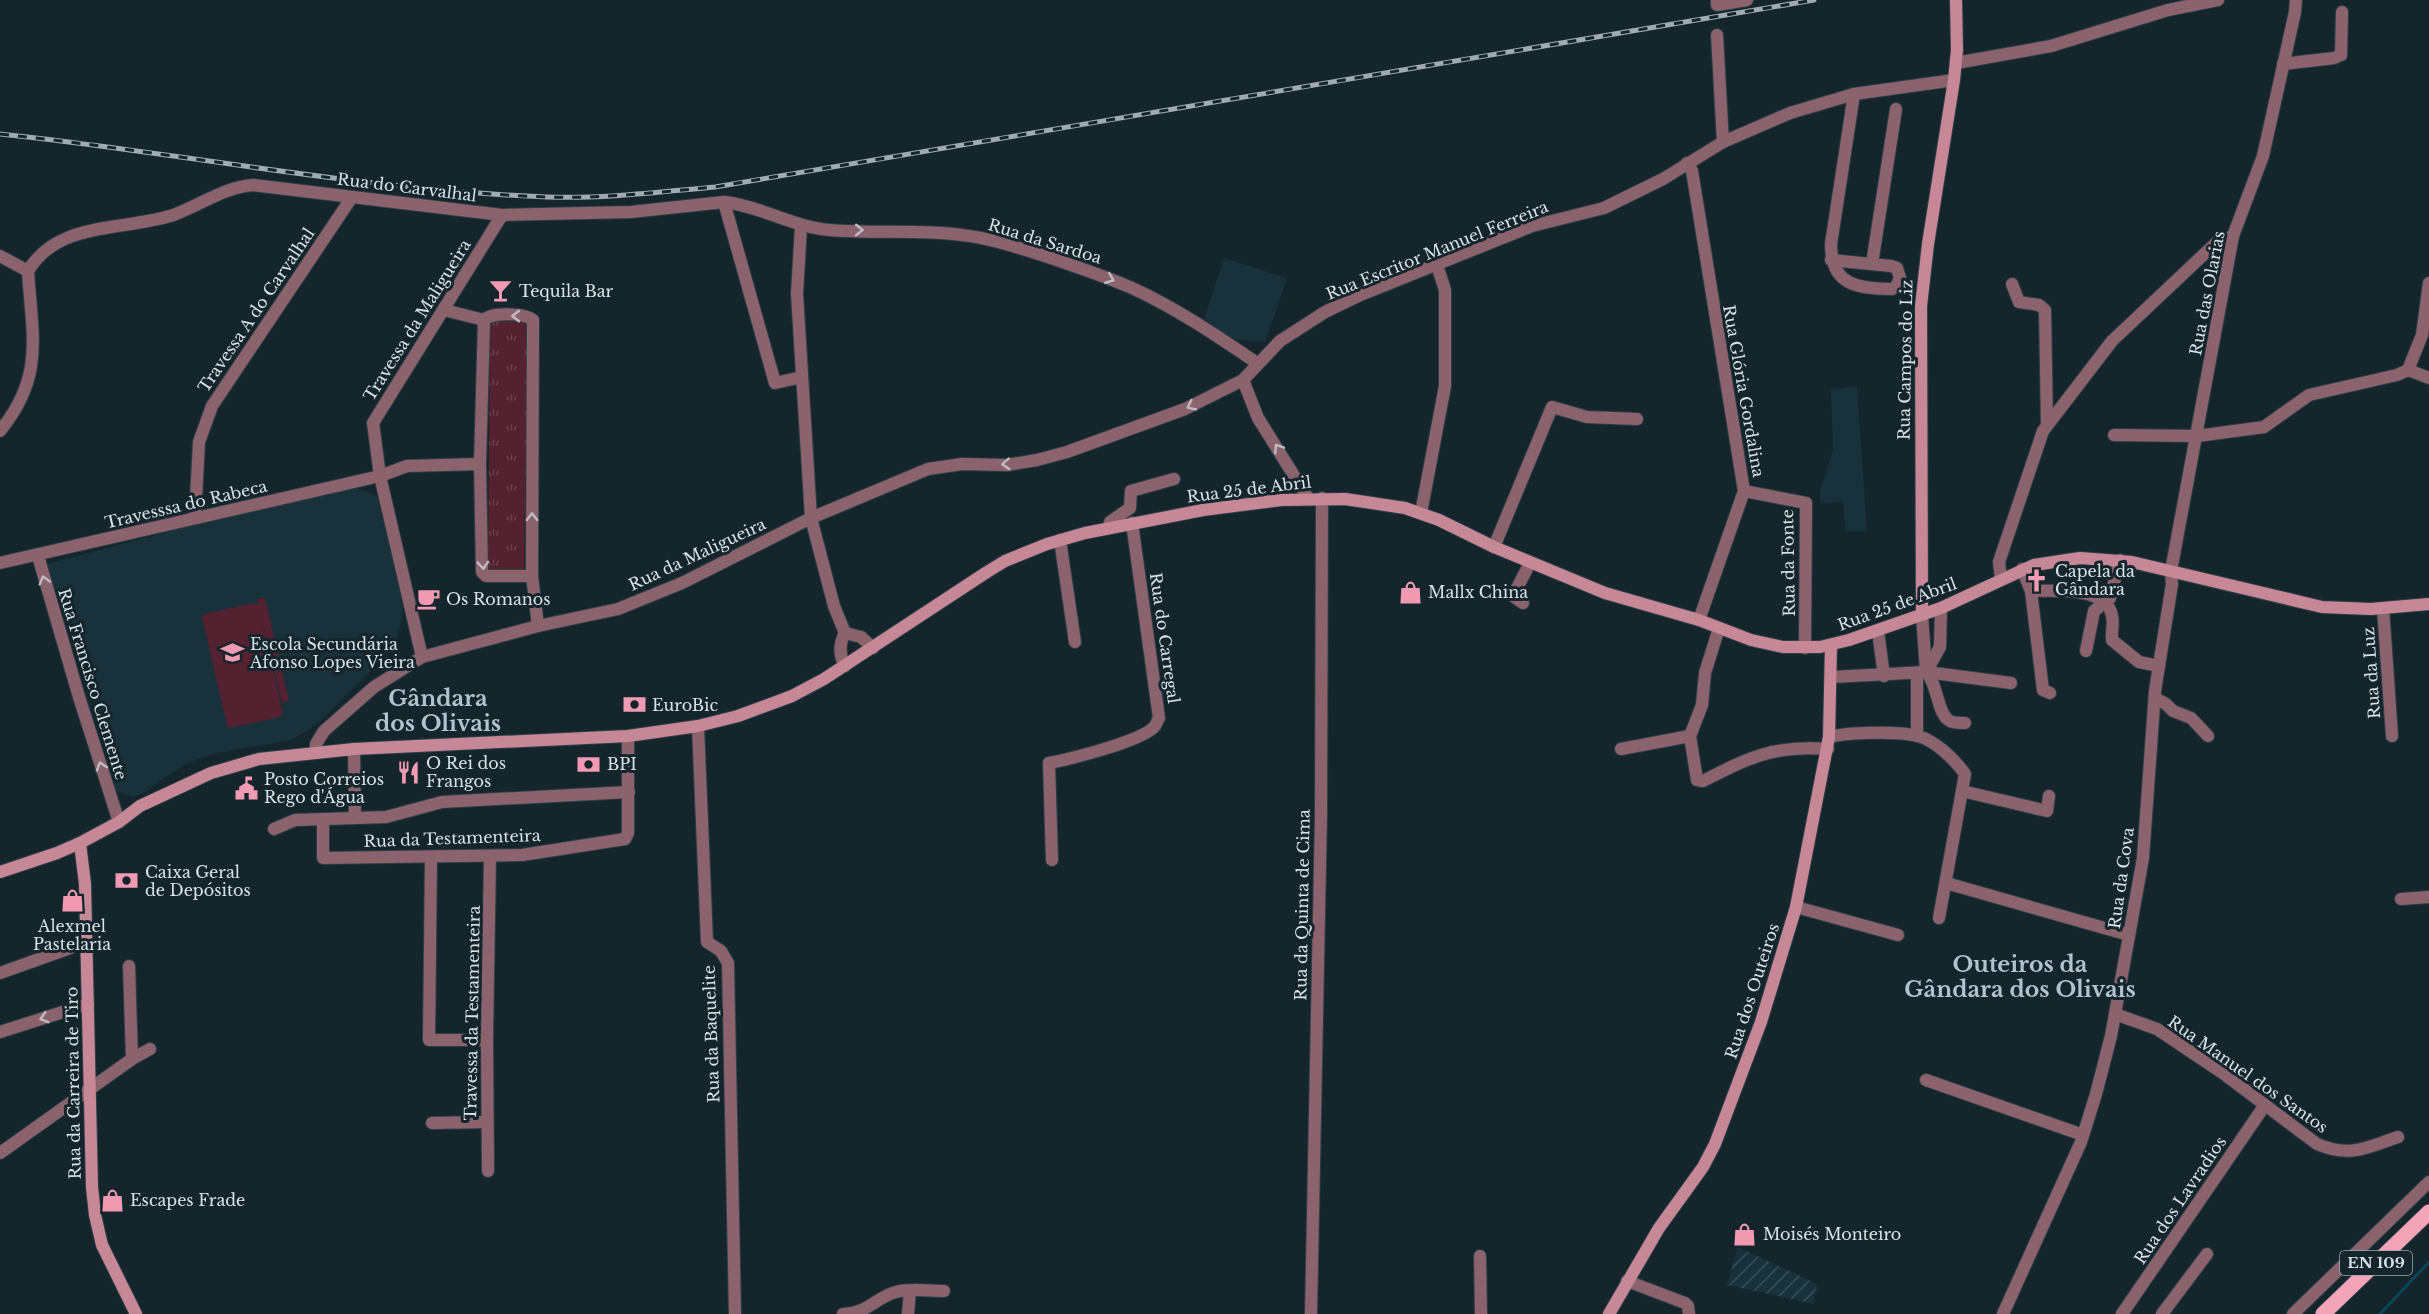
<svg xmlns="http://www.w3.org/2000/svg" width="2429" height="1314" font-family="'Libre Baskerville',serif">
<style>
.built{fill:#19313b}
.industrial{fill:url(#industrial-furrows)}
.grass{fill:#532130}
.park{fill:url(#park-tufts)}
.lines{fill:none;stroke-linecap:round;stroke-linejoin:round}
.stream{stroke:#09465d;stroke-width:3}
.street-casing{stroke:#303f46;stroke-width:14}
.secondary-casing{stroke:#303f46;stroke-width:14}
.primary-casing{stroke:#303f46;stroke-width:17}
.street{stroke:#8a636d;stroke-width:12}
.secondary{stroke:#c68897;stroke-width:12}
.primary{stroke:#f4a4b8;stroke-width:15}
.rail-casing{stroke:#9fabb1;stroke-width:5}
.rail{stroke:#15252c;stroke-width:3;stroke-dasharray:9;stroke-linecap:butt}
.oneway{stroke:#c0bbc2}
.labels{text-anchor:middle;stroke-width:6;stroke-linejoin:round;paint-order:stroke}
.shield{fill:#15252c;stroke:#9da9ae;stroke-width:1.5}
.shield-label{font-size:15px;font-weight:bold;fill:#d7e1e6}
.street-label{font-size:16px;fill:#d7e1e6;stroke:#15252c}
.poi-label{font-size:16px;fill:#d7e1e6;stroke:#15252c;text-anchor:start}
.district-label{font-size:22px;font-weight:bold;fill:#b0c3ce;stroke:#15252c}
</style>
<defs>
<pattern id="industrial-furrows" width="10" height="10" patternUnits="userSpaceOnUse" patternTransform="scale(1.5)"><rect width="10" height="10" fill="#19313b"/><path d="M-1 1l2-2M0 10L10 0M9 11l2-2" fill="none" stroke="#3a4f57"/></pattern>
<pattern id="park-tufts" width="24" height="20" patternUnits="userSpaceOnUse" patternTransform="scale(1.5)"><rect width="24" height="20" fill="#532130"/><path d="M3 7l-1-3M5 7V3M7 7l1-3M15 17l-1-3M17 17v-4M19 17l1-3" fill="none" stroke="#6b414e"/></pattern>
</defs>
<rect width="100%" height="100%" fill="#15252c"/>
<g class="built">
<path d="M1224 258 1287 278 1265 342 1236 340 1224 335 1204 319Z"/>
<path d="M1857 386 1867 531H1845L1843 502 1820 503V491L1833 451 1831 389Z"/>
<path d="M354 487 377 496 399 584 403 614 397 638 373 669 316 725 291 740 213 754 190 762 164 778 146 792 133 797 116 791 108 773 112 765 68 617 62 615 46 564 190 526Z"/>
</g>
<path class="industrial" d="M1738 1247 1817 1284 1814 1304 1727 1285Z"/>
<path class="grass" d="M265 598 289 701 282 703 259 607 283 714 280 717 230 728 227 725 202 617 205 614 254 603 258 605 257 599Z"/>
<path class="park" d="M495 321 522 322 528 327 524 572 490 571 488 568 490 325Z"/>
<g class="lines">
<path class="stream" d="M2380 1314 2429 1262"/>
<defs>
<g id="street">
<path d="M1717 0V5L1747 0"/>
<path d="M1717 35 1723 142"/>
<path d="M1956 63 2051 46 2168 10 2218 0"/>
<path d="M2283 64 2334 58 2341 55 2342 12"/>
<path d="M1687 163 1692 171 1744 491 1699 620"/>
<path d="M724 202 775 383 802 377"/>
<path d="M801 226 797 294 811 518 834 606 845 633"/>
<path d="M0 256 28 271C32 336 45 376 0 431"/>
<path d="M1831 260 1891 266 1897 268 1900 278 1896 287 1892 289C1857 288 1831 286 1831 244L1854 94"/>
<path d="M1872 264 1896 109"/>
<path d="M28 271C59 219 126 232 176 214 202 204 225 187 253 185L502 215 631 212 724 202C761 206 792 227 830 230 874 234 918 229 962 235 989 238 1016 247 1042 255 1072 265 1102 275 1132 288 1176 308 1217 336 1257 363"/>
<path d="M2012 284 2019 302 2039 305 2045 310 2047 425"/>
<path d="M444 310 484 320"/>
<path d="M2408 370 2429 378"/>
<path d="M1243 380 1258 418 1308 498"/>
<path d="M2114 435 2197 436 2264 427 2309 395 2397 375 2408 370 2422 335 2429 283"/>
<path d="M1744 491 1806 503 1805 648"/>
<path d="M1421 513 1445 386V290L1437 265"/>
<path d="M195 518 199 442 212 406 352 197"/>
<path d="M1109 528 1110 522 1130 508 1131 491 1174 479"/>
<path d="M1060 540 1075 642"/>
<path d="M1494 547 1552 407 1587 417 1637 419"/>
<path d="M38 556 79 697 119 822"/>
<path d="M0 563 380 476 407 466 480 464"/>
<path d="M2022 569 2031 591 2043 690 2050 693"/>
<path d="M532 576H486L482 572 480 464 484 320C492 312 525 313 533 320L532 576 538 626"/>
<path d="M2001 579 1999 562 2043 431 2112 341 2217 242 2233 236"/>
<path d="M2031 591C2053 591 2107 586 2112 616 2114 624 2111 632 2112 640L2139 662 2159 666"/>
<path d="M1523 603 1513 596 1530 563"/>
<path d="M2383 608 2392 736"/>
<path d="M1922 615 1926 671"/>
<path d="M1719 628 1705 673 1702 705 1690 736 1697 780 1703 781C1750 757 1774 745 1828 749"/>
<path d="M1878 631 1884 676"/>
<path d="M845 633 861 637 873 648"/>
<path d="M2086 651 2094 611 2110 598 2120 560"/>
<path d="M422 657 380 476 373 423 502 215"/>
<path d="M845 666C839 655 839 644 845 633"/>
<path d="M1926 672C1938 683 1937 715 1950 721 1953 723 1961 723 1965 723"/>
<path d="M1926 672 1940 647 1941 608"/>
<path d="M1832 677 1926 672 2011 683"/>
<path d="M2155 698 2166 704 2173 711 2191 718 2208 736"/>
<path d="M698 726 707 942 721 951 728 963 735 1314"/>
<path d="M1917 736V673"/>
<path d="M1829 737C1849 732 1899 731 1918 736 1936 741 1955 760 1965 774L1939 918"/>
<path d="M354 749 355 818"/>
<path d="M1621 749 1690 736"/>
<path d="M316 752V744L324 731 374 687 422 657 538 626 618 609 682 583 811 518 928 469 962 464 1007 465 1037 460 1067 452 1185 409 1243 380 1280 341 1325 312 1358 296 1532 226 1604 208 1663 179 1723 142 1790 113 1854 94 1954 80"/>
<path d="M1962 791 2047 811 2049 796"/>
<path d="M323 819V858L522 855 625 839 628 833V736"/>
<path d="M274 829 295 820 386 817 442 802 629 792"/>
<path d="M431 858 429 1040H487"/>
<path d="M1052 860 1049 763C1070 759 1143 741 1155 726 1156 725 1158 719 1159 718L1132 523"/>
<path d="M1946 883 2129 935"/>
<path d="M2401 899 2429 897"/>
<path d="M1796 907 1898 935"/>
<path d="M0 973 87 942"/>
<path d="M2115 1014 2157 1029 2224 1074 2317 1144C2350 1158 2366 1148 2398 1137"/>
<path d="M0 1032 88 1004"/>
<path d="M132 1059 150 1049"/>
<path d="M1926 1080 2083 1135"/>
<path d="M432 1123 487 1122"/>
<path d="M0 1153 132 1059 129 966"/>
<path d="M488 1171 487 1040 490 856"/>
<path d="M1480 1256 1481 1314"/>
<path d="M1627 1281 1685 1303 1688 1306 1689 1314"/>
<path d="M843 1314C869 1313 876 1297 896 1292 908 1288 931 1291 944 1291"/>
<path d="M908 1314 910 1291"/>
<path d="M1311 1314 1321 815 1322 498"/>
<path d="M2003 1314 2081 1142 2096 1094 2111 1036 2143 858 2155 691 2172 584 2171 571 2233 236 2263 156 2295 12 2296 0"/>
<path d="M2122 1314 2265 1105"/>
<path d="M2162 1314 2207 1254"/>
<path d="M2293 1314 2429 1182"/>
</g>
<g id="secondary">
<path d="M1922 615 1921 306 1928 244 1954 80 1957 50 1956 0"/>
<path d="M80 843 85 884 92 1187 95 1215 102 1245 136 1314"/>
<path d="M0 872 57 853 80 843 119 822 140 806 211 773 259 759 354 749 628 736 698 726 738 716 792 696 824 679 987 572 1005 561 1047 544 1085 533 1203 510 1281 500 1345 499 1405 508 1439 520 1494 547 1605 593 1699 620 1751 640 1783 647H1820L1849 640 1941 608 2034 565 2080 558 2132 562 2322 607 2371 609 2429 604"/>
<path d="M1609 1314 1659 1228 1703 1167 1715 1144 1761 1022 1796 907 1829 737 1831 645"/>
</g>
<path id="primary" d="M2323 1314 2429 1212"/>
</defs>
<use href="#street" class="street-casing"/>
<use href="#secondary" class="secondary-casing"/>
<use href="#primary" class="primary-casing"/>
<use href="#street" class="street"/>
<use href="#secondary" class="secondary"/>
<use href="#primary" class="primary"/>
<defs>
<path id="rail" d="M0 134C182 153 363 190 547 197 602 199 659 192 715 187L1814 0"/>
</defs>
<use href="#rail" class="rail-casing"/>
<use href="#rail" class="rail"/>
</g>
<defs><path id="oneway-chevron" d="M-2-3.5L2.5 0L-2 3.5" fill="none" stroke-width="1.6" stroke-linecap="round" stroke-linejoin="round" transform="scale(1.5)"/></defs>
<g class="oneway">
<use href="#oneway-chevron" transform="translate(859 230) rotate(1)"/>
<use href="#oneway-chevron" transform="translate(1110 279) rotate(22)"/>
<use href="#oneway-chevron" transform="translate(516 316) rotate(-180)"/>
<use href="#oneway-chevron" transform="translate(1191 406) rotate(154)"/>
<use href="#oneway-chevron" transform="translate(1278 448) rotate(-123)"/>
<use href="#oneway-chevron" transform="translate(1006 464) rotate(177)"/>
<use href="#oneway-chevron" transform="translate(532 517) rotate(-90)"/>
<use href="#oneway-chevron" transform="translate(483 565) rotate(86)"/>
<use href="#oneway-chevron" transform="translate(44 580) rotate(-106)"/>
<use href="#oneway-chevron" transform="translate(101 766) rotate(-108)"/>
<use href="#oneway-chevron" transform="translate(44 1018) rotate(163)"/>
</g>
<defs>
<symbol id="bar-bare" viewBox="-9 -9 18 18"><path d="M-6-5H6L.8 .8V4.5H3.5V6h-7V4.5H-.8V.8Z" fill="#f19ab1" stroke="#15252c" stroke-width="2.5" paint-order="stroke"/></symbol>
<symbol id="church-bare" viewBox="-9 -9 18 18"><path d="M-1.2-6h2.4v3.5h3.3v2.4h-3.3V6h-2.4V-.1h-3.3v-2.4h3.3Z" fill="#f19ab1" stroke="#15252c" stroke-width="2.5" paint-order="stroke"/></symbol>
<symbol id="shop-bare" viewBox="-9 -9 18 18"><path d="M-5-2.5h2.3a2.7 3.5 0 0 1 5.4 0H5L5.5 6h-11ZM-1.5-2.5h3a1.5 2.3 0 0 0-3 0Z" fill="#f19ab1" stroke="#15252c" stroke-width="2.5" paint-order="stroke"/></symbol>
<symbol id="cafe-bare" viewBox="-9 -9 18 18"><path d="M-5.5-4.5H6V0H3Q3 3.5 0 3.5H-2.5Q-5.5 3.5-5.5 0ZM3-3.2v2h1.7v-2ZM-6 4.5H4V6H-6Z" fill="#f19ab1" stroke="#15252c" stroke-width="2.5" paint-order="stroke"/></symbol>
<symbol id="school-bare" viewBox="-9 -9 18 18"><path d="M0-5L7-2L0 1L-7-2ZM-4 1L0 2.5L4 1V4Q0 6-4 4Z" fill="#f19ab1" stroke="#15252c" stroke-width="2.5" paint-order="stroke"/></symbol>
<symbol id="bank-bare" viewBox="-9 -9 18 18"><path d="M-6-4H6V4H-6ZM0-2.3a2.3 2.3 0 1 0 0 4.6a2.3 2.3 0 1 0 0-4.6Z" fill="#f19ab1" stroke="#15252c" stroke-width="2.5" paint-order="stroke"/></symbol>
<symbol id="restaurant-bare" viewBox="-9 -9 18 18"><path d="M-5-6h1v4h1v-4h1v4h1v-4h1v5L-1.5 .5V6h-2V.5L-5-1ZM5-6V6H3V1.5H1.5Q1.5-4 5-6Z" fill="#f19ab1" stroke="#15252c" stroke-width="2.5" paint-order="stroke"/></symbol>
<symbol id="civic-bare" viewBox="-9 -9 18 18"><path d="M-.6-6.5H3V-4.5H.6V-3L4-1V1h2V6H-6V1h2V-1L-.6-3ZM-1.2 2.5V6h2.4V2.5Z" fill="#f19ab1" stroke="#15252c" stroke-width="2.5" paint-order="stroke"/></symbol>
</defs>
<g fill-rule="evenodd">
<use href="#bar-bare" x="484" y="274" width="33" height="33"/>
<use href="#church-bare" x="2020" y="564" width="33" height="33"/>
<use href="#shop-bare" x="1394" y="576" width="33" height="33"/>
<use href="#cafe-bare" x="412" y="582" width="33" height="33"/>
<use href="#school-bare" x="216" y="636" width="33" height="33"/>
<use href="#bank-bare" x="618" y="688" width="33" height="33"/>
<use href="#bank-bare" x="572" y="748" width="33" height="33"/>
<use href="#restaurant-bare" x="392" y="756" width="33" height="33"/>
<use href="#civic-bare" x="230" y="772" width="33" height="33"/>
<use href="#bank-bare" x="110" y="864" width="33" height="33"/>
<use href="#shop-bare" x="56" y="884" width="33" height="33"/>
<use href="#shop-bare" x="96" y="1184" width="33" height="33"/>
<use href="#shop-bare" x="1728" y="1218" width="33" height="33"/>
</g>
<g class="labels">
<rect class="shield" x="2340" y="1251" width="72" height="24" rx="4.5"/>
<g class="shield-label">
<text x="2376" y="1268">EN 109</text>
</g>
<g class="street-label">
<text transform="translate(407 187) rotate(7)" y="6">Rua do Carvalhal</text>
<text transform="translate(1045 241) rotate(17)" y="6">Rua da Sardoa</text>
<text transform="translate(1437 250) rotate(-22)" y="6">Rua Escritor Manuel Ferreira</text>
<text transform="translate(2207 293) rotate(-79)" y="6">Rua das Olarias</text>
<text transform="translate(256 310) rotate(-56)" y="6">Travessa A do Carvalhal</text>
<text transform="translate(417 320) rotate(-58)" y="6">Travessa da Maligueira</text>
<text transform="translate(1905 360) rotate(-89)" y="6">Rua Campos do Liz</text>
<text transform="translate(1744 391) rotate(80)" y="6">Rua Glória Gordalina</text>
<text transform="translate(1249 489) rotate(-7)" y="6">Rua 25 de Abril</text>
<text transform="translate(186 504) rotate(-13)" y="6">Travesssa do Rabeca</text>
<text transform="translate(697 554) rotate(-25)" y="6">Rua da Maligueira</text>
<text transform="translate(1788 563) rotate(-91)" y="6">Rua da Fonte</text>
<text transform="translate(1897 604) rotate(-20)" y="6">Rua 25 de Abril</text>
<text transform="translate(1165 638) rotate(82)" y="6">Rua do Carregal</text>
<text transform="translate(2371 673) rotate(-94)" y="6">Rua da Luz</text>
<text transform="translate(93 684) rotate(73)" y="6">Rua Francisco Clemente</text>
<text transform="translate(452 838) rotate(-2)" y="6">Rua da Testamenteira</text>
<text transform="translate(2121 878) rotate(-82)" y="6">Rua da Cova</text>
<text transform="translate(1302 905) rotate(-89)" y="6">Rua da Quinta de Cima</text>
<text transform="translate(1752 991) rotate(-72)" y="6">Rua dos Outeiros</text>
<text transform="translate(472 1013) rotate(-89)" y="6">Travessa da Testamenteira</text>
<text transform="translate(711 1034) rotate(-92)" y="6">Rua da Baquelite</text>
<text transform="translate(2248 1074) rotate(35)" y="6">Rua Manuel dos Santos</text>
<text transform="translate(73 1083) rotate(-91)" y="6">Rua da Carreira de Tiro</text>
<text transform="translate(2180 1200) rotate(-56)" y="6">Rua dos Lavradios</text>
</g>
<g class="poi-label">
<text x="519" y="297">Tequila Bar</text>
<text x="2055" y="577">Capela da<tspan x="2055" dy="18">Gândara</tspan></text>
<text x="1428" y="598">Mallx China</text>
<text x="446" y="605">Os Romanos</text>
<text x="250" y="650">Escola Secundária<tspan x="250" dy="18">Afonso Lopes Vieira</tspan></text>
<text x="652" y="711">EuroBic</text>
<text x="426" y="769">O Rei dos<tspan x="426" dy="18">Frangos</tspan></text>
<text x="607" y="770">BPI</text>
<text x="264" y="785">Posto Correios<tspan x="264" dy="18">Rego d'Água</tspan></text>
<text x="145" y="878">Caixa Geral<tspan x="145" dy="18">de Depósitos</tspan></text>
<text x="72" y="932" text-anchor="middle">Alexmel<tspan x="72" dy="18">Pastelaria</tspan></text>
<text x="130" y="1206">Escapes Frade</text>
<text x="1763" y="1240">Moisés Monteiro</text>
</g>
<g class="district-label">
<text x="438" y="706">Gândara<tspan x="438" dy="25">dos Olivais</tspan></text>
<text x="2020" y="972">Outeiros da<tspan x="2020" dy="25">Gândara dos Olivais</tspan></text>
</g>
</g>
</svg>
